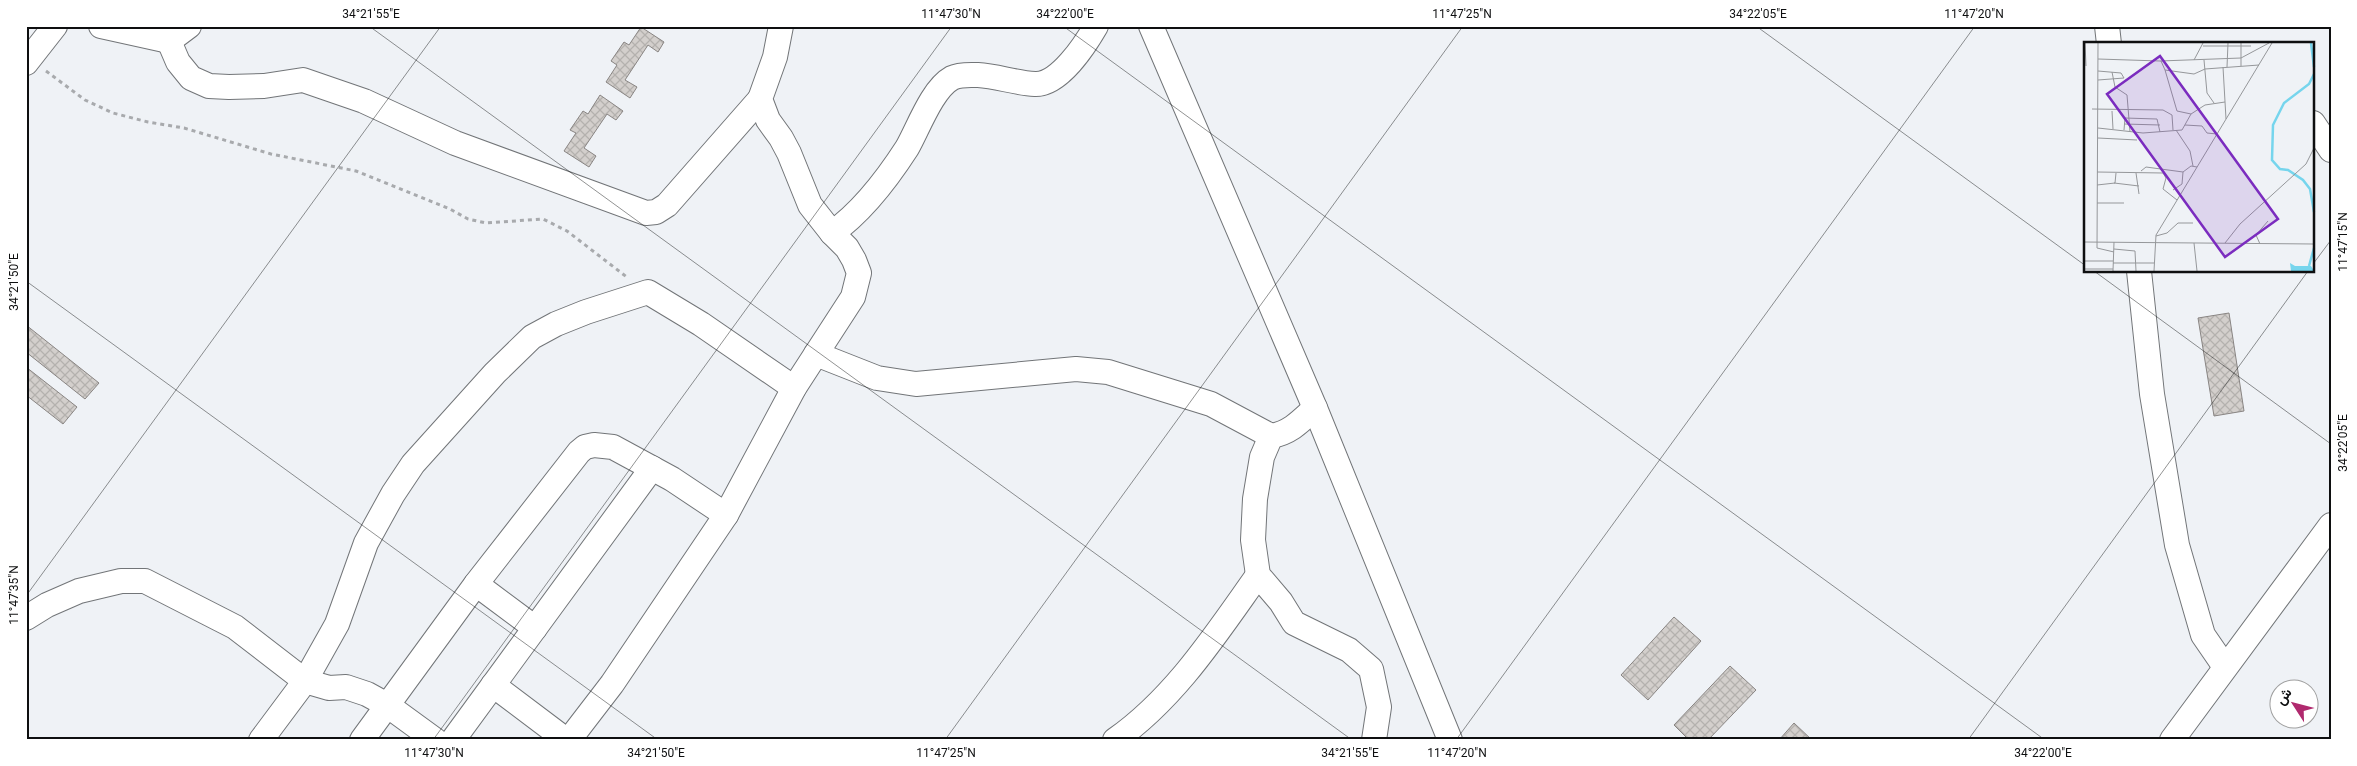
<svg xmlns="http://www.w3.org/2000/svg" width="2357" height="766" font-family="Roboto,Vazirmatn,sans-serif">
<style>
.building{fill:url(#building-cross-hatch);stroke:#898583}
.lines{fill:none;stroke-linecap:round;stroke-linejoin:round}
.minor-casing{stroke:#727578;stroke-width:26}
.path{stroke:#a8aaad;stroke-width:3;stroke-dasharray:4 4;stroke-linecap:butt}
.minor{stroke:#fff;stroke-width:24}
.ticks{fill:none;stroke:#0e0f10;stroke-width:1;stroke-opacity:0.45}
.inset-river{fill:none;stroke:#76d5ed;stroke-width:2.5}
.inset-road{fill:none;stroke:#95979a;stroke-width:1}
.view{fill:#7b2cbf;fill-opacity:0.15;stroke:#7b2cbf;stroke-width:2.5}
.inset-edge{fill:none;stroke:#0e0f10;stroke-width:2.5}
.neatline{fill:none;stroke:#0e0f10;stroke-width:2}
.ticks-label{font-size:12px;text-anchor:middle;fill:#0e0f10}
</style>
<defs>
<pattern id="building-cross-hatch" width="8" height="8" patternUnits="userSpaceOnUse" patternTransform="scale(1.25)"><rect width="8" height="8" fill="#d3cfcc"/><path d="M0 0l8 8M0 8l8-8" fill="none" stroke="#b4b1ae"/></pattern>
</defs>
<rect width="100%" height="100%" fill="#eff2f6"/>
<g class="building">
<path d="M641 27 664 42 658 52 648 45 625 80 637 87 630 98 606 82 617 65 611 61 624 42 629 45Z"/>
<path d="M600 95 623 111 616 120 607 114 584 148 596 156 589 167 564 151 576 133 570 130 583 111 588 114Z"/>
<path d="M2229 313 2244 411 2214 416 2198 318Z"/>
<path d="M26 325 99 383 85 399 26 352Z"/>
<path d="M26 367 77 407 63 424 26 395Z"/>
<path d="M1674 617 1701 641 1648 700 1621 675Z"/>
<path d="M1730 666 1756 690 1708 740H1689L1674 725Z"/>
<path d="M1794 723 1812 740H1779Z"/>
</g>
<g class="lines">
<defs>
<g id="minor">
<path d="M101 26 169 41 189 26"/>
<path d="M1151 26 1315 408 1450 740"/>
<path d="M2107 26 2109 44"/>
<path d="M169 41 178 62 191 78 209 86 229 87 264 86 303 80 364 101 455 143 646 213 656 212 667 205 760 99"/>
<path d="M26 63 55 26"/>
<path d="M2313 123 2331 150"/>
<path d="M832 233C862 212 887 179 907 148 918 129 932 89 952 78 960 74 970 75 978 75 997 76 1015 83 1035 84 1059 85 1085 45 1096 26"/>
<path d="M2139 271 2152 394 2177 545 2203 635 2225 667"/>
<path d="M816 354 877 378 916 384 1076 369 1108 372 1211 404 1271 436C1290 433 1301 421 1315 408"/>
<path d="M1271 436 1262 457 1255 499 1253 540 1258 575 1281 602 1294 623 1349 650 1371 669 1379 707 1374 740"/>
<path d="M476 584 535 628"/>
<path d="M26 618 47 605 79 591 121 581H145L235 627 305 681 329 688 346 687 367 694 387 705 435 740"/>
<path d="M493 685 566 740"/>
<path d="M261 740 305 681 337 624 366 543 393 494 413 464 495 373 532 337 556 324 586 312 648 292 701 324 794 388"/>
<path d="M362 740 476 584 579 452 585 447 594 445 613 447 672 479 726 515"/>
<path d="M453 740 652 468"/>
<path d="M569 740 612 684 726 515 794 388 853 297 859 273 854 260 847 248 832 233 810 205 789 153 781 138 768 120 760 99 775 57 781 26"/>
<path d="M1115 740C1175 698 1216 634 1258 575"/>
<path d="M2172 740 2331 525"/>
</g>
</defs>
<use href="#minor" class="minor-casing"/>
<path class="path" d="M46 71 85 100 113 113 148 122 184 128 271 154 356 171 450 209 468 219 486 223 543 219 567 231 628 278"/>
<use href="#minor" class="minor"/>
</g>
<path class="ticks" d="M369 26 1352 740M1063 26 2045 740M1756 26 2086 266M2313 264 2331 240M2094 271 2331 444M26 281 658 740M26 596 441 26M433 740 952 26M945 740 1463 26M1456 740 1975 26M1968 740 2308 271"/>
<g transform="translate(2084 42)">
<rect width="230" height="230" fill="#eff2f6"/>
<path d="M206 221 211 224H227L230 229H207Z" fill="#76d5ed"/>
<path class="inset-river" d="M227 1 230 25M230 32 225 42 200 61 189 83 188 118 196 127 204 128 219 138 226 147 230 170M225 224 230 206"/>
<path class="inset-road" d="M1 1 2 24M14 1 13 206 30 210M157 1V24M119 4H167M14 17 76 19 157 16 185 1M110 18 119 1M120 18 123 51 130 61M77 19 81 28 110 32 121 27 175 23M139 25 142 77M143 25 144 1M81 28 93 69 107 72M28 30 31 45 43 53 46 90M14 38 40 36 37 31 14 29M8 67 79 68 88 73 89 88M28 69 29 87M40 82 76 83M101 83 118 84 123 91 133 92M14 86 59 91 98 88 107 72 121 63 141 60M40 88 41 76 73 77 76 90M92 88 106 109 109 124M14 96 53 98M57 129 62 125 99 130 107 124 113 125M13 130 79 131 82 136 79 147 93 158M52 131 55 152M30 141 55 144M13 143 31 141 32 131M89 148 98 142 99 130M13 161H40M72 194 83 191 94 181H109M0 200 230 202M110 201 113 229M141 201 156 182 222 122 230 106M176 202 172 193 184 179M30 207 51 209 52 229M0 219H29M29 221H70M0 227H29M29 229 30 200M70 229 72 193 188 1"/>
<path class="view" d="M76 14 194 177 141 215 23 52Z"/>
<rect width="230" height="230" class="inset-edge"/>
</g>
<rect width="2357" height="766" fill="none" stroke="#ffffff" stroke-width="55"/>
<g transform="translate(2294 704) rotate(306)"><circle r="24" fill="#ffffff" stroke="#9f9f9f"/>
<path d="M0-4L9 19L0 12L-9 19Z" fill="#b0296e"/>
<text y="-8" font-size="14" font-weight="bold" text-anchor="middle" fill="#0e0f10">ش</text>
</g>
<rect x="28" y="28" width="2302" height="710" class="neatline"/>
<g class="ticks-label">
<text x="371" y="18">34°21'55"E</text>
<text x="951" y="18">11°47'30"N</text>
<text x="1065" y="18">34°22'00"E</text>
<text x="1462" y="18">11°47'25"N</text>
<text x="1758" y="18">34°22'05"E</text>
<text x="1974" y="18">11°47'20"N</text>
<text transform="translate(2343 242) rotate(-90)" y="4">11°47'15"N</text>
<text transform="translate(14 282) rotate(-90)" y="4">34°21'50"E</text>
<text transform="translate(2343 443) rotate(-90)" y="4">34°22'05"E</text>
<text transform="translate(14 595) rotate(-90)" y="4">11°47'35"N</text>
<text x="434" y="757">11°47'30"N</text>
<text x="656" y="757">34°21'50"E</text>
<text x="946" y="757">11°47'25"N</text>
<text x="1350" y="757">34°21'55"E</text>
<text x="1457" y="757">11°47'20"N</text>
<text x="2043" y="757">34°22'00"E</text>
</g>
</svg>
